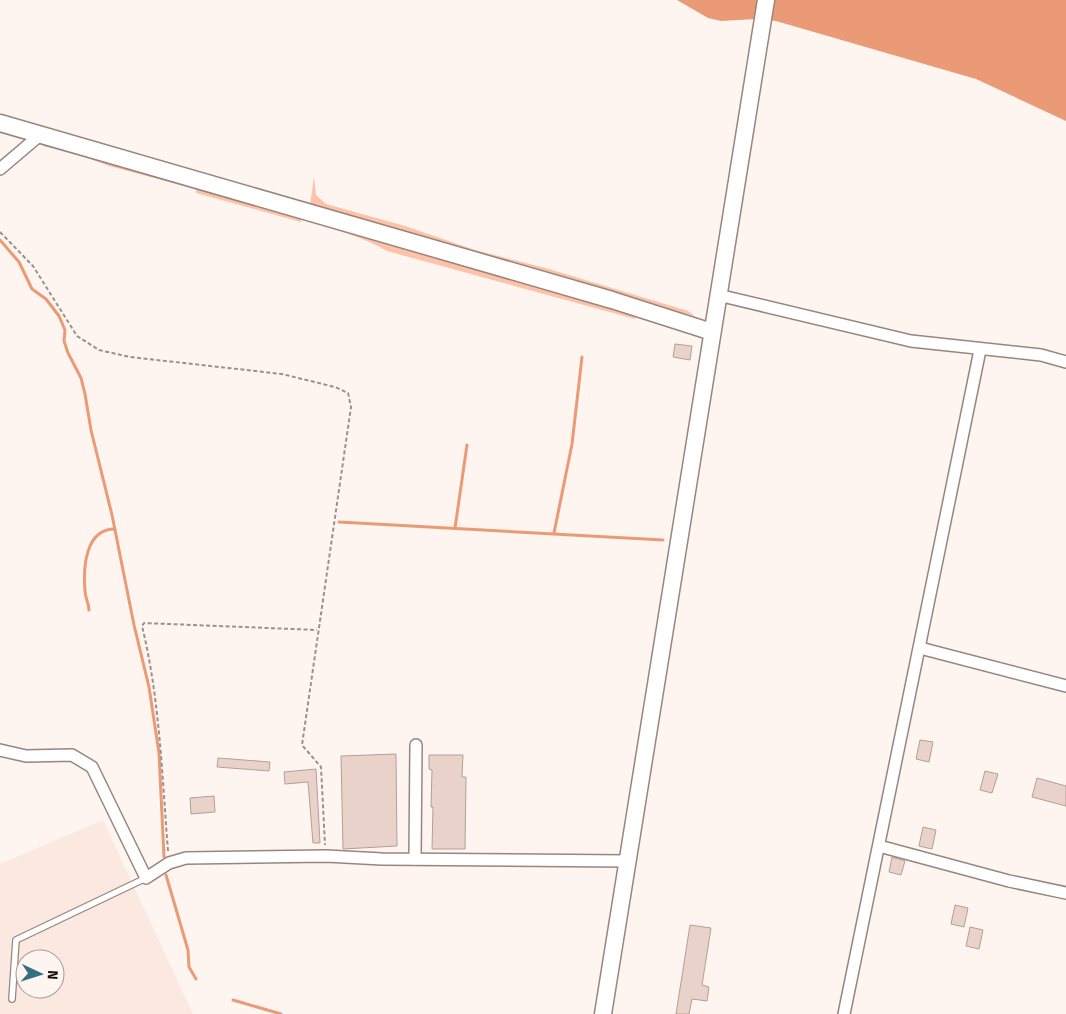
<svg xmlns="http://www.w3.org/2000/svg" width="1066" height="1014" font-family="'Fira Sans',sans-serif">
<style>
.built{fill:#fbe9e1;fill-rule:evenodd}
.green{fill:#fec2a8}
.water{fill:#eb9a76}
.lines{fill:none;stroke-linecap:round;stroke-linejoin:round}
.stream{stroke:#eb9a76;stroke-width:3}
.building{fill:#e8d2c9;stroke:#b49f96}
.service-casing{stroke:#99857d;stroke-width:8}
.minor-casing{stroke:#99857d;stroke-width:14}
.secondary-casing{stroke:#99857d;stroke-width:19}
.path{stroke:#99918d;stroke-width:2;stroke-dasharray:4 2.5;stroke-linecap:butt}
.service{stroke:#fff;stroke-width:5.5}
.minor{stroke:#fff;stroke-width:11}
.secondary{stroke:#fff;stroke-width:16}
</style>
<rect width="100%" height="100%" fill="#fef5f1"/>
<path class="built" d="M103 820 193 1014H0V864ZM25 959H55V989H25Z"/>
<g class="green">
<path d="M48 145 301 216V222L196 193V189L109 166 78 154 42 146Z"/>
<path d="M314 177 316 195 326 204 405 226 475 250 549 269 688 311 695 316 633 300 310 205Z"/>
<path d="M306 219 636 313 635 319 387 251C362 236 333 230 306 219Z"/>
</g>
<path class="water" d="M677 0H1066V121L976 79 776 21 756 19 721 21 708 18Z"/>
<g class="lines">
<g class="stream">
<path d="M0 240 19 262 32 289 46 299 59 316 65 330 64 341 68 353 81 378 85 394 91 430 112 515 134 625 149 687 159 753 164 857"/>
<path d="M339 522 663 540"/>
<path d="M455 528 467 445"/>
<path d="M554 533 572 444 582 357"/>
<path d="M89 610C89 603 85 598 85 591 83 568 85 529 115 529"/>
<path d="M166 875 188 950 189 967 196 979"/>
<path d="M233 1000 281 1014"/>
</g>
</g>
<g class="building">
<path d="M675 344 692 346 690 360 673 357Z"/>
<path d="M920 740 933 742 929 762 916 759Z"/>
<path d="M396 754 397 846 343 849 341 756Z"/>
<path d="M429 755H463L462 777H466L465 849H432L433 807H431L432 770 429 769Z"/>
<path d="M218 758 270 762 269 771 217 767Z"/>
<path d="M316 769 320 843H313L308 782 285 784 284 772Z"/>
<path d="M985 771 998 774 992 793 980 790Z"/>
<path d="M1037 778 1066 786V806L1032 797Z"/>
<path d="M214 796 215 812 191 814 190 798Z"/>
<path d="M923 827 936 830 932 849 919 846Z"/>
<path d="M892 857 905 861 901 875 889 872Z"/>
<path d="M955 905 968 908 964 927 951 924Z"/>
<path d="M690 925 711 928 702 985 709 987 707 1001 692 999 689 1014H676Z"/>
<path d="M970 927 983 930 979 949 966 946Z"/>
</g>
<g class="lines">
<defs>
<path id="service" d="M12 999 16 940 146 878"/>
<g id="minor">
<path d="M0 169 40 135"/>
<path d="M718 295 911 341 1041 355 1066 362"/>
<path d="M920 648 1066 686"/>
<path d="M0 750 26 756 72 755 92 767 146 878 169 863 186 858 326 856 382 859 628 861"/>
<path d="M879 846 1009 881 1066 893"/>
<path d="M415 859 416 745"/>
<path d="M844 1014 980 350"/>
</g>
<g id="secondary">
<path d="M0 123 612 300 712 332"/>
<path d="M603 1014 766 0"/>
</g>
</defs>
<use href="#service" class="service-casing"/>
<use href="#minor" class="minor-casing"/>
<use href="#secondary" class="secondary-casing"/>
<g class="path">
<path d="M0 232 33 266 77 336 99 350 130 357 282 374 335 387 348 393 351 407 302 745 321 767 325 845"/>
<path d="M168 851C162 776 160 700 142 626L144 623 317 630"/>
</g>
<use href="#service" class="service"/>
<use href="#minor" class="minor"/>
<use href="#secondary" class="secondary"/>
</g>
<g transform="translate(40 974) rotate(94)"><circle r="24" fill="#fef5f1" stroke="#a19995"/>
<path d="M0-4L9 19L0 12L-9 19Z" fill="#337086"/>
<text y="-8" font-size="14" font-weight="bold" text-anchor="middle" fill="#160f0c">N</text>
</g>
</svg>
